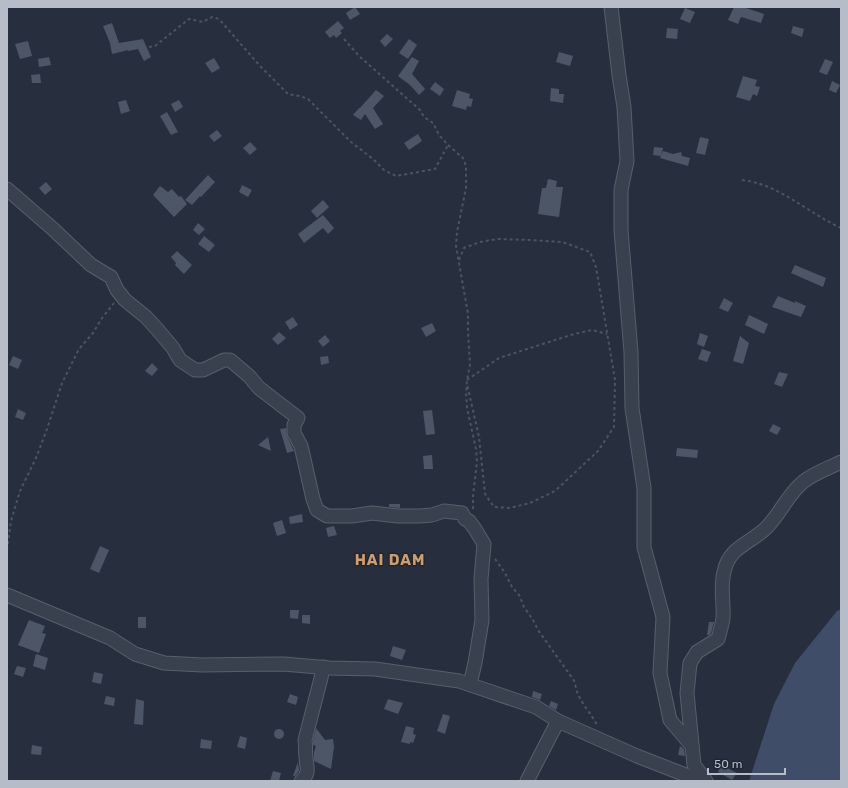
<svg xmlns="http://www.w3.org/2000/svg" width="848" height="788" font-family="Rubik,sans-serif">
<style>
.water{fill:#3f4d68}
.building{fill:#4d5667}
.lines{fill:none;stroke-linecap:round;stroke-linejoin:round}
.minor-casing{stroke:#585f6c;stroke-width:15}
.path{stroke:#47585c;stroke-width:2;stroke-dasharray:3 3;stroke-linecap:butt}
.minor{stroke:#3a414e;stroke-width:13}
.labels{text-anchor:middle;stroke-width:3;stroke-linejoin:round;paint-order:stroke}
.district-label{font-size:15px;font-weight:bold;letter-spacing:1px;fill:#cf9e6c;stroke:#1f2633}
</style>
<rect width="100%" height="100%" fill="#272f3e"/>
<path class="water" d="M841 609V781H749L774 704 795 663 837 611Z"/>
<g class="building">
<path d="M355 7 360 14 350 20 346 13Z"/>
<path d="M734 7H743L764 14 761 23 741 17 738 24 728 20Z"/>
<path d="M685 8 695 12 690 23 680 19Z"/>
<path d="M338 21 344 28 340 31 342 33 336 38 334 35 330 38 325 32Z"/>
<path d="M112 23 119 43 143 39 151 57 144 61 138 49 128 51V50L112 54 110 43 103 26Z"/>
<path d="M793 26 804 29 802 37 791 33Z"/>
<path d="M667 28 678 29 677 39 666 38Z"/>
<path d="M387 34 393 39 385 47 380 41Z"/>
<path d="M409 39 417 45 408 59 399 53Z"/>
<path d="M28 41 32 56 20 59 15 44Z"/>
<path d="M559 52 573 56 570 66 556 62Z"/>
<path d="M49 57 51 65 39 67 38 59Z"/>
<path d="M412 57 419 61 412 74 425 89 419 95 410 85 398 76Z"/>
<path d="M214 58 220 68 212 73 205 63Z"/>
<path d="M825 59 833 62 827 75 819 72Z"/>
<path d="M40 74 41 83H32L31 75Z"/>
<path d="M743 76 757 80 755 86 760 87 757 96 753 94 750 101 736 97Z"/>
<path d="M832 81 840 85 836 93 829 90Z"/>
<path d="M435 82 444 89 440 96 430 89Z"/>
<path d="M551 88 559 89V94H564L563 103 550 101Z"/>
<path d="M376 90 384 96 373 108 383 124 375 129 365 114 361 120 353 115 359 108H360Z"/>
<path d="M457 90 470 94 469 98 473 99 471 107 467 106 466 110 452 106Z"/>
<path d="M126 100 130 111 121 114 118 102Z"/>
<path d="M179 100 183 107 175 112 171 104Z"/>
<path d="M167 112 178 132 171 135 160 116Z"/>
<path d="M217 130 222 136 214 142 209 136Z"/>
<path d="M418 134 422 141 409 150 404 143Z"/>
<path d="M700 137 709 139 705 155 696 153Z"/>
<path d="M250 142 257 149 250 155 243 148Z"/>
<path d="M654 147 663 148 661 156 653 155Z"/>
<path d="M663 151 673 154 681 152 682 156 690 158 688 166 660 158Z"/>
<path d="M208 175 215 182 201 197 200 196 192 205 185 200Z"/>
<path d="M548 179 557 181 556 187H563L559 217 538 214 542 188H546Z"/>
<path d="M46 182 52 189 45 195 39 188Z"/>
<path d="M242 185 252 190 248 197 239 192Z"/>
<path d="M160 186 168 192 172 189 179 197 181 196 187 204 174 217 153 195Z"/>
<path d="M323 200 329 207 317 218 311 211Z"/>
<path d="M323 215 334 228 328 234 323 228 304 243 298 234Z"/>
<path d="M198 223 205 229 199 235 193 230Z"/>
<path d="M204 236 215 245 209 252 198 244Z"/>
<path d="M177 251 192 265 184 274 175 265 176 263 171 257Z"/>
<path d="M795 265 826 278 823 287 791 273Z"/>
<path d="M778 296 795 303V301L806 306 801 317 772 307Z"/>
<path d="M724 298 733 303 728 312 719 308Z"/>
<path d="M749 315 768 324 764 334 745 325Z"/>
<path d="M293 317 298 325 290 330 285 322Z"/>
<path d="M432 323 436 331 426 337 421 328Z"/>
<path d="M279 332 286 338 278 345 272 339Z"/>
<path d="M700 333 708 336 704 347 697 344Z"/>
<path d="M325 335 330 341 323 347 318 341Z"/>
<path d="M740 336 749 343 743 364 733 361Z"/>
<path d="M702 349 711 352 707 362 698 359Z"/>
<path d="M13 356 22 360 18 369 9 365Z"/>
<path d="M328 356 329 363 321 365 320 357Z"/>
<path d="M152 363 158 369 152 376 145 371Z"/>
<path d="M779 372 788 374 782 387 774 384Z"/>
<path d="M18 409 26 413 23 420 15 417Z"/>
<path d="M432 410 435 434 426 435 423 411Z"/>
<path d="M773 424 781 428 777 435 769 431Z"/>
<path d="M286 428 287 436 294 451 287 453 280 429Z"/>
<path d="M268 437 271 451 258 445Z"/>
<path d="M677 448 698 450 697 458 676 456Z"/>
<path d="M432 455 433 469H424L423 456Z"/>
<path d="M389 504H400V508L389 507Z"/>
<path d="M302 514 303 522 290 524 289 517Z"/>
<path d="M282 520 286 533 277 536 273 523Z"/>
<path d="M334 526 337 535 328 537 326 528Z"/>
<path d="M100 546 109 550 99 573 90 569Z"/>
<path d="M290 610H299L298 619 290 618Z"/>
<path d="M302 615H310V624L302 623Z"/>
<rect x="138" y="617" width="8" height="11"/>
<path d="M29 620 45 626 42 633 46 634 39 653 18 645Z"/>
<path d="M709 622H714L711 634 709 635H707Z"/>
<path d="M393 646 406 650 402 660 390 656Z"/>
<path d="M36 654 48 658 45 670 33 666Z"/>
<path d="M17 666 26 668 23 677 14 674Z"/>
<path d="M94 672 103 674 101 684 92 682Z"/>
<path d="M533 691 542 694 540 700 532 697Z"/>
<path d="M290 694 298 697 296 705 287 702Z"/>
<path d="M106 696 115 698 114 706 104 704Z"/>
<path d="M136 699 144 701 143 725 134 724Z"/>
<path d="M388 699 403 703 398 714 384 709Z"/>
<path d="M551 701 558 704 556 710 549 706Z"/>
<path d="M443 714 450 716 445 734 437 731Z"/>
<path d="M406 726 414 728 413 734 416 735 413 743 410 742V744L401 742Z"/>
<path d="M316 728 325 740 333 739 334 747 331 769 314 761V752L316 746 313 745V740Z"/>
<circle cx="279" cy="734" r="5"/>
<path d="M240 736 247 738 245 749 237 747Z"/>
<path d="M201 739 212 741 211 749 200 748Z"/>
<path d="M32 745 42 747 41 755 31 754Z"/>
<path d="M680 746 684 749 685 756 678 755Z"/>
<path d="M298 762 299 771 295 776H293Z"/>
<path d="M721 765 737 773 732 780 718 772Z"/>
<path d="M273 771 281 773 279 781H270Z"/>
</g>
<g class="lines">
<defs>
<g id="minor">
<path d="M611 7 619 75 624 107 627 161 621 190V230L631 352 632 408 644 488V547L663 617 660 673 670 720 692 746"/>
<path d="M7 189 53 229 91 265 111 277 117 290 125 300 146 317 157 329 173 348 180 360 195 370H203L224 360H230L249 376 259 388 298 418 294 425V433L301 446 313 499 317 510 327 516H352L372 513 398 516H420L432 515 444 511 462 513 465 519 469 521 475 529 484 544 481 579 482 620 475 663 470 684"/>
<path d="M7 595 110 638 135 654 164 663 202 665 284 664 329 668 375 669 459 681 536 707 558 721 637 756 701 781"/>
<path d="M301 781C311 773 306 766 306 757 305 751 306 746 305 740L321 678 323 667"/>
<path d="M527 781 558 721"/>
<path d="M706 781 694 765 687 693 690 663 697 652 718 639C720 632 722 625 723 618 724 603 720 587 724 572 729 547 749 544 765 529 780 515 787 495 803 482 814 473 829 468 841 462"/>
</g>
</defs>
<use href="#minor" class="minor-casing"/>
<g class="path">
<path d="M344 39 359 56 420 110 424 117 433 123 439 135 448 145 463 158 466 166V188L457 232 456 246 468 314V331L470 365 467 380 466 393 467 408 476 449 477 462 473 496V510"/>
<path d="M149 47 155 46 189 19 203 22 212 17 219 19 260 66 288 94 300 96 308 99 351 142 373 159 384 170 396 176 435 169 448 145"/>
<path d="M742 180C779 184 808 213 841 228"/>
<path d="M459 260 464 248 480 242 497 239 529 240 562 242 590 252 596 267 615 380 614 427 598 451 555 491 530 503 510 508 494 507 485 494 479 437 467 384"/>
<path d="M467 380 499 358 574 334 592 330 607 334"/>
<path d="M7 550 11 521 20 491 36 458 47 429 62 383 79 349 93 333 102 318 114 303"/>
<path d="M495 559 505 573 512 587 519 595 524 607 533 620 538 630 575 682C576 699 590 711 597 725"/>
</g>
<use href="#minor" class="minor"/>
</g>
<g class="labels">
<g class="district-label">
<text x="390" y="565">HAI DAM</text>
</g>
</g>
<rect width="848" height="788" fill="none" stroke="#b7bcc9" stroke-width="16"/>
<path d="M708 768v6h77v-6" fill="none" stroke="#b7bcc9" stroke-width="2"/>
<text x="714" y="768" font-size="12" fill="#b7bcc9" stroke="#1f2633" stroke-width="3" paint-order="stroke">50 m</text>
</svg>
